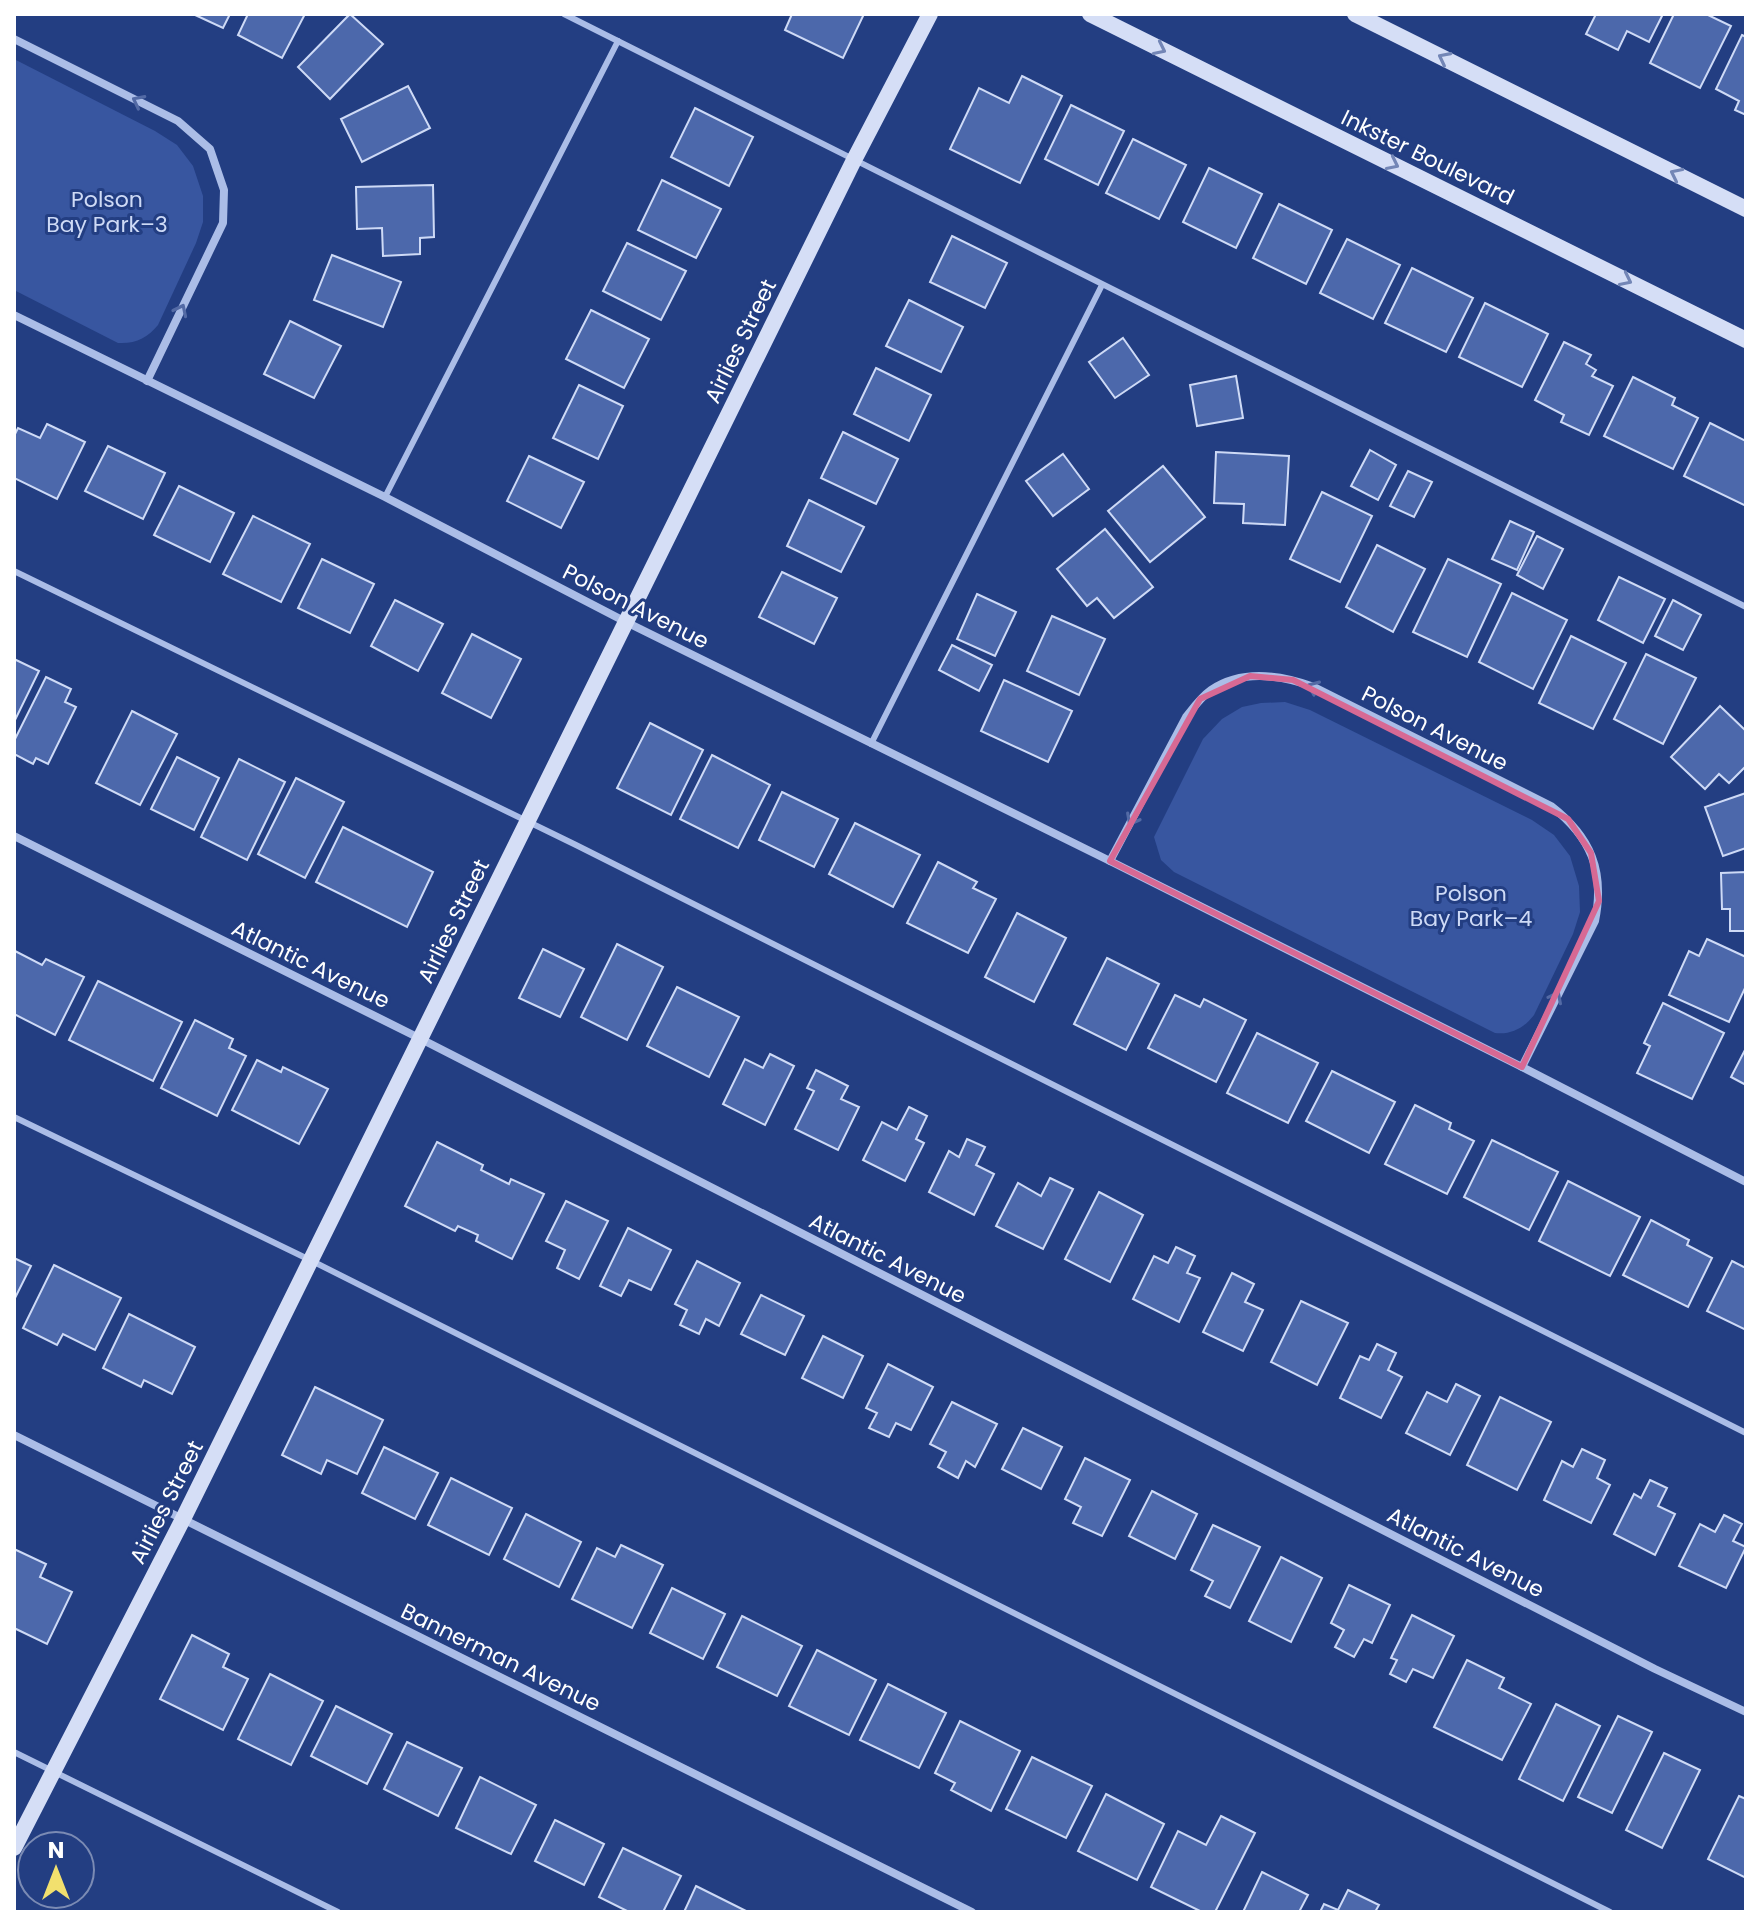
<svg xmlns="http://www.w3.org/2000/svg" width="1760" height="1926" font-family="Poppins,sans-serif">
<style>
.green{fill:#3856a0}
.building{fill:#4c68ab;stroke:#cedaf6;stroke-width:2}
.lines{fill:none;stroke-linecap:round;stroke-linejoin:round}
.lane{stroke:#abbde7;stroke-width:6}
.street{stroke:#abbde7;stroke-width:8}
.secondary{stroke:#d5def6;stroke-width:16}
.oneway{stroke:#7386b6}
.oneway2{stroke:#536aa5}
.marked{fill:none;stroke:#d76994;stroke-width:6;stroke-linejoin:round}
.labels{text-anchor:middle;stroke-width:6;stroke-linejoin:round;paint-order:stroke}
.street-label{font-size:22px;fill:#fff;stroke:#233e82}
.park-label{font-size:22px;fill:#cedaf6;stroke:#233e82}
</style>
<rect width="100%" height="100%" fill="#233e82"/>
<g class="green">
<path d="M14 59 155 131 177 145 193 166 203 196V222L196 243 158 325C147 338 136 344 118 343L14 290Z"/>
<path d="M1285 702 1310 710 1532 820 1554 835 1570 856 1579 886 1580 912 1573 934 1534 1015C1524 1028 1511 1035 1495 1033L1174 872 1161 860 1154 837 1203 739 1222 719 1242 707 1261 703Z"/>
</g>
<g class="building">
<path d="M193 14H230L223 28Z"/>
<path d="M248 14H305L282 58 238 35Z"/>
<path d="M350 14 383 44 330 99 298 67Z"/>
<path d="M792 14H864L843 58 785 30Z"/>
<path d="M1596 14H1663L1649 42 1627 31 1618 50 1586 34Z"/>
<path d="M1674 14H1706L1731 26 1700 88 1650 63Z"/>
<path d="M1742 35 1746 37V115L1735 110 1739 101 1716 89Z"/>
<path d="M1022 76 1062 96 1020 183 950 149 979 88 1009 103Z"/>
<path d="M408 86 430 128 362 162 341 119Z"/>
<path d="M1071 105 1124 131 1098 185 1045 159Z"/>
<path d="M695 108 753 137 729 186 671 157Z"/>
<path d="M1133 139 1186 165 1159 219 1106 193Z"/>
<path d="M1209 168 1262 194 1236 248 1183 222Z"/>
<path d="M662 180 721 209 696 258 638 230Z"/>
<path d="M433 185 434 237 420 238V254L383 256 382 228 357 229 356 187Z"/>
<path d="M1279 204 1332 230 1306 284 1253 258Z"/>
<path d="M952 236 1007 263 985 308 930 282Z"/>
<path d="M1347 239 1400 265 1373 319 1320 293Z"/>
<path d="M627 243 686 271 661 320 603 291Z"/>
<path d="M332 255 401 282 383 327 314 300Z"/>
<path d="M1412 268 1473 298 1446 352 1385 323Z"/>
<path d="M909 300 963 327 941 372 886 346Z"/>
<path d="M1485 303 1548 334 1522 387 1459 357Z"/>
<path d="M591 310 649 339 624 388 566 359Z"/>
<path d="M290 321 341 346 314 398 264 374Z"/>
<path d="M1123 338 1149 375 1115 398 1089 362Z"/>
<path d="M1564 342 1591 355 1586 364 1596 370 1592 376 1613 386 1589 435 1561 422 1564 415 1535 400Z"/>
<path d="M876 368 931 395 909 441 854 414Z"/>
<path d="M1236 376 1243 418 1197 426 1190 385Z"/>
<path d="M1633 377 1675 398 1672 405 1698 418 1673 469 1604 436Z"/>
<path d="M579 385 623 406 598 459 553 438Z"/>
<path d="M1710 423 1746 441V506L1684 476Z"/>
<path d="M47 424 85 442 57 499 14 478V436L18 428 40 438Z"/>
<path d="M843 432 898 459 876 504 821 478Z"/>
<path d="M108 446 165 473 143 519 85 491Z"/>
<path d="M1370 450 1396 465 1378 500 1351 486Z"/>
<path d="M1216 452 1289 456 1285 525 1243 523 1244 504 1214 503Z"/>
<path d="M1063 454 1089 489 1053 516 1026 481Z"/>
<path d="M529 456 584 482 561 528 507 501Z"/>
<path d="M1163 466 1205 517 1150 562 1108 511Z"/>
<path d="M1408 471 1432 482 1414 517 1390 506Z"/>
<path d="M179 486 234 513 210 562 154 535Z"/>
<path d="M1322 492 1372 516 1340 582 1290 559Z"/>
<path d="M809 500 864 527 841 572 787 546Z"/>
<path d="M253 516 310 544 281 602 223 574Z"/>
<path d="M1510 521 1534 532 1517 570 1492 559Z"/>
<path d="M1105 529 1153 587 1114 618 1097 598 1087 606 1057 569Z"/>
<path d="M1537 536 1563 549 1543 589 1517 575Z"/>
<path d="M1377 545 1425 569 1393 632 1346 607Z"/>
<path d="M322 559 374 584 350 633 298 608Z"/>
<path d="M1448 559 1501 584 1467 657 1413 632Z"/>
<path d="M782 572 837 598 814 644 759 617Z"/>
<path d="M1619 577 1665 599 1643 643 1598 620Z"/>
<path d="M1512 593 1567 620 1533 689 1479 662Z"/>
<path d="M977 594 1016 612 995 656 957 639Z"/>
<path d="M395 600 443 624 418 671 371 646Z"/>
<path d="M1673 600 1701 615 1683 650 1655 636Z"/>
<path d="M1052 616 1105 639 1079 695 1027 671Z"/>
<path d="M472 634 521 659 491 718 442 693Z"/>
<path d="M1571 636 1626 663 1593 729 1539 703Z"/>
<path d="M952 645 992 665 979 691 939 670Z"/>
<path d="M1646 654 1696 678 1663 744 1614 719Z"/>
<path d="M14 659 39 671 14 722Z"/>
<path d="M46 677 71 689 65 702 76 707 48 764 36 758 33 764 14 754V741Z"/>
<path d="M1004 680 1072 711 1048 762 981 731Z"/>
<path d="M1720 706 1746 731V766L1729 783 1719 774 1705 789 1671 757Z"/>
<path d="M132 711 177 734 140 805 96 783Z"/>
<path d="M650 723 703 750 671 815 617 788Z"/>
<path d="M712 755 770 785 738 848 680 819Z"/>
<path d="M177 757 219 778 194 830 151 809Z"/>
<path d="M239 759 285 782 247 860 201 837Z"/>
<path d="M296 778 344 802 305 878 258 854Z"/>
<path d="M782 792 838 819 814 867 759 840Z"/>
<path d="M1746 793V848L1723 856 1705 807Z"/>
<path d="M855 823 920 855 893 907 829 874Z"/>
<path d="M343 827 433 872 407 927 316 882Z"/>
<path d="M938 862 977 882 973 888 996 899 968 953 907 923Z"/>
<path d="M1746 872V931H1730V909H1722L1721 873Z"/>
<path d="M1017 913 1066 938 1034 1002 985 977Z"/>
<path d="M1707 939 1746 957V986L1729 1022 1669 995 1689 951 1699 956Z"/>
<path d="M617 944 663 967 627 1040 581 1017Z"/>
<path d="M543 949 584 969 560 1017 519 998Z"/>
<path d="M15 951 42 965 46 959 84 977 55 1035 14 1014Z"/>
<path d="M1107 958 1159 984 1126 1050 1074 1024Z"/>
<path d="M98 981 182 1022 153 1081 69 1040Z"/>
<path d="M677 987 739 1017 709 1077 647 1046Z"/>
<path d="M1175 995 1200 1007 1204 999 1246 1020 1216 1082 1148 1048Z"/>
<path d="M1663 1003 1724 1033 1692 1099 1637 1073 1650 1046 1644 1043Z"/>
<path d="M195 1020 233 1039 229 1048 246 1056 217 1116 161 1088Z"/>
<path d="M1257 1033 1318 1063 1288 1123 1227 1093Z"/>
<path d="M1746 1048V1085L1731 1077Z"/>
<path d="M770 1054 794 1066 765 1125 723 1104 745 1059 763 1068Z"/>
<path d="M257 1060 281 1072 283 1067 328 1089 299 1144 232 1110Z"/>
<path d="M816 1070 848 1086 841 1099 859 1107 838 1150 795 1129 814 1091 807 1088Z"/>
<path d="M1332 1071 1395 1102 1369 1153 1306 1121Z"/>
<path d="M1415 1105 1451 1123 1449 1129 1474 1141 1447 1194 1385 1164Z"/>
<path d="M909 1107 927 1116 916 1139 924 1143 905 1181 863 1160 882 1122 897 1130Z"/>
<path d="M967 1139 985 1147 976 1165 994 1174 974 1215 929 1192 949 1151 959 1157Z"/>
<path d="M1492 1140 1558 1172 1529 1230 1464 1197Z"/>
<path d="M437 1142 483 1165 481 1170 509 1184 511 1179 544 1194 512 1259 476 1241 478 1235 458 1226 455 1231 405 1206Z"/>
<path d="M1050 1178 1073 1189 1043 1249 996 1226 1018 1183 1041 1196Z"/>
<path d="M1568 1181 1640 1217 1610 1276 1539 1241Z"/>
<path d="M1099 1192 1143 1215 1110 1282 1065 1259Z"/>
<path d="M566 1201 608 1221 579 1279 557 1268 565 1250 546 1241Z"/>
<path d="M1651 1220 1689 1240 1687 1245 1712 1258 1688 1307 1623 1275Z"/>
<path d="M628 1228 671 1250 651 1290 629 1280 621 1296 600 1286Z"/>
<path d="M1176 1247 1195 1256 1187 1273 1200 1278 1179 1322 1133 1299 1154 1256 1168 1263Z"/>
<path d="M14 1258 31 1266 14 1300Z"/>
<path d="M697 1261 740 1283 719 1326 706 1319 699 1334 680 1325 687 1310 675 1304Z"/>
<path d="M1732 1261 1746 1268V1330L1707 1311Z"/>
<path d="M54 1265 121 1298 95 1350 63 1334 57 1345 23 1328Z"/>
<path d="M1232 1273 1254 1284 1245 1302 1263 1310 1243 1351 1203 1332Z"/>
<path d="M761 1295 804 1316 785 1355 741 1334Z"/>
<path d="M1301 1301 1348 1323 1317 1385 1271 1362Z"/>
<path d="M129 1314 195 1347 172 1394 144 1380 141 1387 103 1368Z"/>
<path d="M823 1336 863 1356 843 1398 802 1378Z"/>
<path d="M1377 1344 1396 1353 1388 1370 1402 1377 1381 1418 1340 1398 1360 1356 1369 1360Z"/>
<path d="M888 1364 933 1387 911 1430 896 1423 889 1437 869 1428 877 1413 866 1408Z"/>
<path d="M1456 1384 1480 1396 1450 1455 1406 1433 1427 1392 1447 1402Z"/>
<path d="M315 1387 383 1420 357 1474 327 1460 321 1474 282 1455Z"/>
<path d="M1500 1397 1551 1422 1517 1490 1467 1465Z"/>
<path d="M952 1402 997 1424 975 1467 966 1461 958 1478 938 1467 946 1452 930 1444Z"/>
<path d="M1023 1428 1062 1447 1041 1489 1002 1469Z"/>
<path d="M384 1447 438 1473 415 1519 362 1493Z"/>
<path d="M1582 1449 1605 1460 1597 1478 1610 1485 1591 1523 1544 1500 1562 1461 1573 1467Z"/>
<path d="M1085 1458 1130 1480 1102 1536 1073 1523 1081 1507 1065 1499Z"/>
<path d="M451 1478 512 1508 489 1555 428 1525Z"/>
<path d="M1650 1480 1667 1488 1658 1506 1675 1514 1655 1555 1614 1534 1634 1494 1641 1498Z"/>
<path d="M1152 1491 1197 1514 1175 1559 1129 1536Z"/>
<path d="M526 1514 581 1542 559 1587 504 1559Z"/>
<path d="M1724 1515 1742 1524 1733 1541 1746 1547 1726 1588 1679 1566 1700 1524 1715 1532Z"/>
<path d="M1213 1525 1260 1547 1230 1608 1205 1596 1213 1581 1191 1570Z"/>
<path d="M621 1545 663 1565 632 1628 572 1599 597 1548 615 1557Z"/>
<path d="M14 1549 46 1564 40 1577 72 1592 47 1644 14 1628Z"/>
<path d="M1281 1557 1322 1578 1291 1642 1249 1621Z"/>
<path d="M1349 1585 1390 1605 1372 1643 1364 1639 1354 1657 1335 1647 1344 1630 1331 1623Z"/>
<path d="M672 1588 725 1614 703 1659 650 1633Z"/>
<path d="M1412 1615 1454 1636 1433 1678 1413 1669 1406 1682 1390 1674 1397 1660 1391 1658Z"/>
<path d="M742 1616 802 1646 777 1696 717 1667Z"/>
<path d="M192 1635 229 1654 223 1667 248 1679 223 1730 160 1699Z"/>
<path d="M817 1650 876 1680 849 1735 789 1706Z"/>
<path d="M1467 1660 1504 1678 1499 1688 1531 1704 1502 1760 1434 1727Z"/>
<path d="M270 1674 323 1701 291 1765 238 1739Z"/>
<path d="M888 1684 946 1713 919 1768 860 1740Z"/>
<path d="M1556 1704 1600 1726 1563 1801 1519 1779Z"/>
<path d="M336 1706 392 1734 367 1784 311 1756Z"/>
<path d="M1618 1716 1652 1732 1612 1813 1578 1797Z"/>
<path d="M960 1721 1020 1751 991 1811 951 1790 955 1783 935 1773Z"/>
<path d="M407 1742 462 1768 438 1816 384 1789Z"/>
<path d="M1664 1753 1700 1770 1662 1848 1626 1830Z"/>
<path d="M1032 1757 1092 1786 1066 1838 1006 1809Z"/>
<path d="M480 1777 536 1805 511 1854 456 1828Z"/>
<path d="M1106 1794 1164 1824 1137 1880 1078 1851Z"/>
<path d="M1739 1796 1746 1799V1878L1708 1859Z"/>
<path d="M1221 1816 1255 1833 1215 1912H1202L1151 1887 1178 1831 1206 1845Z"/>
<path d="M555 1820 604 1844 584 1885 535 1861Z"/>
<path d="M623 1848 681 1876 663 1912H629L599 1897Z"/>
<path d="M1262 1872 1308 1895 1299 1912H1243Z"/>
<path d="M696 1886 748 1912H684Z"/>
<path d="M1348 1890 1379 1905 1375 1912H1320L1324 1904 1338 1910Z"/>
</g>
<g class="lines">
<g class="lane">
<path d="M564 14 1746 607"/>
<path d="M385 497 618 41"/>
<path d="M14 571 576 845 1746 1433"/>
<path d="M871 744 1102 285"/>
<path d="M14 1117 310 1260 1610 1912"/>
<path d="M14 1752 338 1912"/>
</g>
<g class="street">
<path d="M14 39 178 121 210 149 224 190 223 223 147 381"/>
<path d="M14 315 385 497 626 622 1110 861 1522 1067 1746 1182"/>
<path d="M14 836 419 1038 1655 1669 1746 1712"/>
<path d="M1110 861 1186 717C1193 708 1201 697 1211 690 1242 669 1281 675 1314 687L1551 806C1591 837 1605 871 1595 921L1522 1067"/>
<path d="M14 1435 972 1912"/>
</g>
<g class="secondary">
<path d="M1090 14 1746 340"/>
<path d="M1355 14 1746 209"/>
<path d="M14 1848 183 1519 854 160 930 14"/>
</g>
</g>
<defs><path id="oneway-chevron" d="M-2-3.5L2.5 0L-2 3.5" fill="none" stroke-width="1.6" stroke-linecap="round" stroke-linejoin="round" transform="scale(2)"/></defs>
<g class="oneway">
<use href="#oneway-chevron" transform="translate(1160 49) rotate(26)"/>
<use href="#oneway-chevron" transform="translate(1444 58) rotate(-153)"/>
<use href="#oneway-chevron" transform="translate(1393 164) rotate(26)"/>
<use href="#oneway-chevron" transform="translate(1676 174) rotate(-154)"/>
<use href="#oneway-chevron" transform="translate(1626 280) rotate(26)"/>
</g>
<g class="oneway2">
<use href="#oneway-chevron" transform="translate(138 101) rotate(-153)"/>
<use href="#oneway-chevron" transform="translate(181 310) rotate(-64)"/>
<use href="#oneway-chevron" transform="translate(1313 687) rotate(-157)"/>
<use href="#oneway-chevron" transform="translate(1132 820) rotate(118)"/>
<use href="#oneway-chevron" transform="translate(1556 997) rotate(-63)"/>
</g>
<path class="marked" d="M1250 676 1293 680 1568 819 1591 853 1599 901 1522 1067 1110 861 1200 699Z"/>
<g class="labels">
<g class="street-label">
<text transform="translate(1428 157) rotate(26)" y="8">Inkster Boulevard</text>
<text transform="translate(740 341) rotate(-64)" y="8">Airlies Street</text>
<text transform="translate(636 606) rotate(27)" y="8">Polson Avenue</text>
<text transform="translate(1435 728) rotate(27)" y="8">Polson Avenue</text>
<text transform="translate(453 921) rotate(-64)" y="8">Airlies Street</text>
<text transform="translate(311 964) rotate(26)" y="8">Atlantic Avenue</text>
<text transform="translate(888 1258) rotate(27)" y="8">Atlantic Avenue</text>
<text transform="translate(166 1502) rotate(-63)" y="8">Airlies Street</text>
<text transform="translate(1466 1552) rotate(27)" y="8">Atlantic Avenue</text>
<text transform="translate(501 1657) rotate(26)" y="8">Bannerman Avenue</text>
</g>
<g class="park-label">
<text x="107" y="207">Polson<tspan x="107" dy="25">Bay Park–3</tspan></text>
<text x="1471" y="901">Polson<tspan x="1471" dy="25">Bay Park–4</tspan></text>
</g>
</g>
<rect width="1760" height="1926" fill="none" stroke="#ffffff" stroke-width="32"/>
<g transform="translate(56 1870)"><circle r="38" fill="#233e82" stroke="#7b8bb4" stroke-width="2"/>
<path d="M0-6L14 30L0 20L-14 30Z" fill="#f2e06e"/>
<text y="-12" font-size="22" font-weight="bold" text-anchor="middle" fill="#ffffff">N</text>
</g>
</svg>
